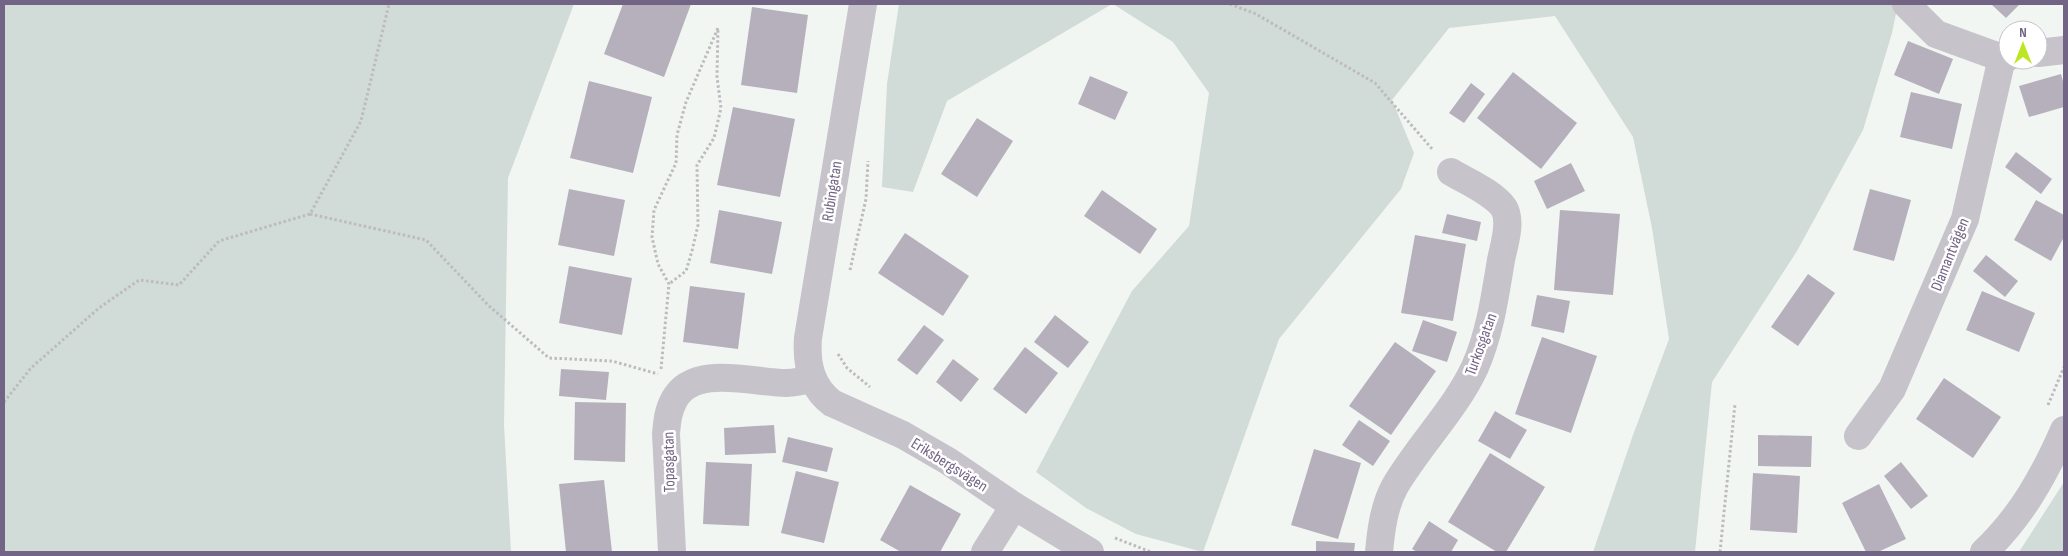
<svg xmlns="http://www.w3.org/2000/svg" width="2068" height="556" font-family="'Sofia Sans Condensed',sans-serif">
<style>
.green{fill:#d1dbd7}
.building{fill:#b5b0bc}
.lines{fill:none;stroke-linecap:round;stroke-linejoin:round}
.path{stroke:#bdbbc0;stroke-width:3;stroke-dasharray:2.5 2.5;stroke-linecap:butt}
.minor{stroke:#c6c3ca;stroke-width:28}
.labels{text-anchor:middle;stroke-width:5;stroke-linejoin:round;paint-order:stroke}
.street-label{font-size:16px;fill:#726484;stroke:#fff}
</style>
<rect width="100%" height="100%" fill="#f2f6f2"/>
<g class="green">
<path d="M4 4H574L508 178 504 425 511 552H4Z"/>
<path d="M899 4H1112L947 101 913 192 882 187 887 84Z"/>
<path d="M1113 4H1898L1892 33 1863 130 1797 251 1712 382 1695 552H1593L1633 435 1669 339 1652 228 1633 137 1555 16 1449 28 1392 100 1414 153 1401 189 1279 339 1203 552 1136 534 1086 508 1036 472 1132 291 1189 226 1209 93 1173 42Z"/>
<path d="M2064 482V552H2019Z"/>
</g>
<g class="building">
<path d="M623 4H691L664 77 604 54Z"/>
<path d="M1991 4H2020L2006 18Z"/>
<path d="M752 7 808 15 797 93 741 85Z"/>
<path d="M1908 41 1953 59 1939 94 1894 75Z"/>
<path d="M1513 72 1577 123 1541 169 1477 118Z"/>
<path d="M2061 74 2064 85V107L2029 117 2019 86Z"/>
<path d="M1090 76 1128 92 1115 120 1078 104Z"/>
<path d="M589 81 652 97 633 173 570 158Z"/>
<path d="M1471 83 1485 94 1464 123 1449 113Z"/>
<path d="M1911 92 1962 104 1952 149 1900 137Z"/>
<path d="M733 107 795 119 780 197 717 185Z"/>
<path d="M977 118 1013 141 977 197 941 174Z"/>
<path d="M2016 152 2052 179 2041 194 2005 167Z"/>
<path d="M1571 163 1585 191 1547 209 1534 181Z"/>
<path d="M569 189 625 200 614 256 558 245Z"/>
<path d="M1870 189 1911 200 1894 261 1853 250Z"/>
<path d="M1102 190 1157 229 1140 254 1084 216Z"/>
<path d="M2036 200 2064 215V237L2051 261 2014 240Z"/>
<path d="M719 210 782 222 772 274 710 263Z"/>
<path d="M1560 210 1620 214 1613 295 1554 290Z"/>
<path d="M1447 214 1481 222 1477 241 1442 233Z"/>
<path d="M905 233 969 276 943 316 878 273Z"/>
<path d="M1415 235 1466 244 1453 321 1401 313Z"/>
<path d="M1986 255 2018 281 2005 297 1973 271Z"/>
<path d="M569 266 632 278 622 335 559 323Z"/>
<path d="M1808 274 1835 293 1798 346 1771 327Z"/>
<path d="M690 286 745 293 738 349 683 342Z"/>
<path d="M1982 291 2035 313 2019 352 1966 330Z"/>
<path d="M1537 295 1570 301 1564 333 1531 326Z"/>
<path d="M1055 315 1089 342 1068 368 1034 342Z"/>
<path d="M1423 320 1457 332 1447 362 1412 351Z"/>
<path d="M924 325 944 340 917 375 897 360Z"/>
<path d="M1542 337 1597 356 1571 433 1515 414Z"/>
<path d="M1395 342 1436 371 1391 435 1349 406Z"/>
<path d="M1025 347 1058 373 1026 414 993 389Z"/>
<path d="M953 359 979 379 961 402 936 382Z"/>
<path d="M561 369 609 372 606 400 559 396Z"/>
<path d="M1944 378 2001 417 1973 458 1916 419Z"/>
<path d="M575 402 626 403 625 462 574 460Z"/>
<path d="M1495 411 1527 430 1510 459 1478 441Z"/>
<path d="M1359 420 1390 441 1373 466 1342 445Z"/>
<path d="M774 425 776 453 725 455 724 428Z"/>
<path d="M1758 435 1812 436 1811 467 1758 466Z"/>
<path d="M788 437 833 448 827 472 782 462Z"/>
<path d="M1314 449 1361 463 1338 539 1291 525Z"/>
<path d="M1490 453 1545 487 1506 552H1497L1448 522Z"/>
<path d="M706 462 752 464 749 526 703 524Z"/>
<path d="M1901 462 1928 496 1911 509 1884 476Z"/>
<path d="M796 471 839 482 824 543 781 533Z"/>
<path d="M1753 473 1800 476 1797 533 1750 530Z"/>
<path d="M604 480 612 552H566L559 484Z"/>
<path d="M1879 484 1906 539 1878 552H1866L1842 503Z"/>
<path d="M910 485 961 514 940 552H901L880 540Z"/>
<path d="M1429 521 1458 540 1451 552H1417L1412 549Z"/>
<path d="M1316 541 1355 543 1354 552H1316Z"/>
</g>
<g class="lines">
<g class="path">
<path d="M1230 4 1256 14 1375 83 1433 150"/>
<path d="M310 214 426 240 488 305 549 358 612 361 658 374"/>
<path d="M850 270 866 199 868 161"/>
<path d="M838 354 847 368 870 387"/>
<path d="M661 369 669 284 658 264 652 237 654 210 676 163 677 135 686 102 718 28 717 77 721 108 714 138 697 165 698 225 692 251 686 271 669 284"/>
<path d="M4 402 31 368 99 308 139 280 179 285 219 241 310 214 361 121 389 4"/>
<path d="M2048 405 2064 367"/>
<path d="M1115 538 1151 552"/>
<path d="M1720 552 1735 404"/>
</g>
<g class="minor">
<path d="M863 4 808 338C806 364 811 387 832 403L903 435 948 461 1014 506 1090 552"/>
<path d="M1906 4 1936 34 2002 58 2008 57"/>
<path d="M2038 53 2064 50"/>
<path d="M1858 436 1892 389 1965 219 2002 58"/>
<path d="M672 552 666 434C667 422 668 411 674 400 693 363 754 383 786 383 795 383 803 381 812 378"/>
<path d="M985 552 1014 506"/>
<path d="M1379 552C1381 530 1384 506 1395 486 1419 445 1455 410 1475 367 1490 333 1495 296 1501 260 1504 245 1512 222 1504 208 1494 193 1466 181 1451 172"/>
<path d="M1984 552C2021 517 2044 476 2064 430"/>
</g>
</g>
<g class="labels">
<g class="street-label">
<text transform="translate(831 191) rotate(-81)" y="6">Rubingatan</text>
<text transform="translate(1949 254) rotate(-68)" y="6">Diamantvägen</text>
<text transform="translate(1480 344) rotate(-70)" y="6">Turkosgatan</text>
<text transform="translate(668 462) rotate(-91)" y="6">Topasgatan</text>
<text transform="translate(950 464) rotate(32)" y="6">Eriksbergsvägen</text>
</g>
</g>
<rect width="2068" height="556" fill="none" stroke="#726484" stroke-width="10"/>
<g transform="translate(2023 45)"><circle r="24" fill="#ffffff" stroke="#c7c1ce"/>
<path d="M0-4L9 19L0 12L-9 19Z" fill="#bde622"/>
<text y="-8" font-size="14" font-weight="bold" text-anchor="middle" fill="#726484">N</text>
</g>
</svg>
